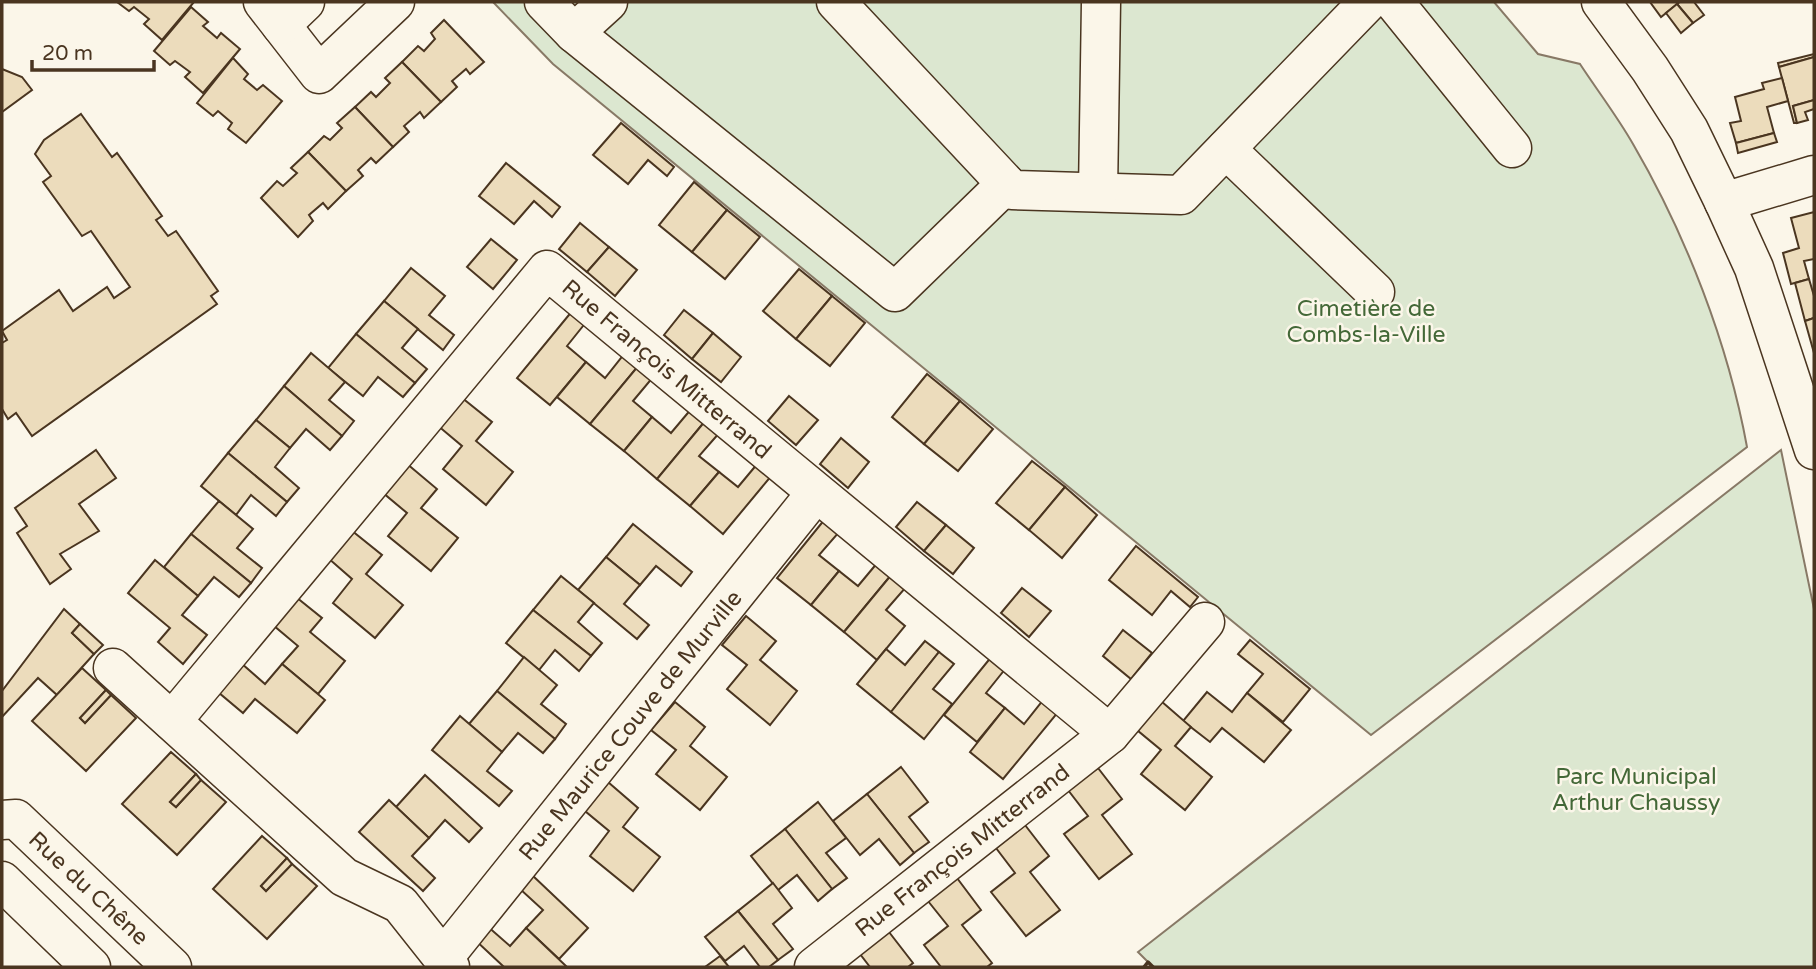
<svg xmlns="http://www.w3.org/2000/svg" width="1816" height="969" font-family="'Varela Round',sans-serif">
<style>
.green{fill:#dce7d0;stroke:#887966;stroke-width:2}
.building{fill:#ecdcbc;stroke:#4a3520;stroke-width:2}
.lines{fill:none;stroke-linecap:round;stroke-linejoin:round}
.minor-casing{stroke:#4a3520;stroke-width:41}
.minor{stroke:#fbf6e9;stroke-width:38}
.wall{stroke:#4a3520;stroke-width:3.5}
.labels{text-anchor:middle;stroke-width:5;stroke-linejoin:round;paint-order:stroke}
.park-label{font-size:23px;fill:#436837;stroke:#fbf6e9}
.street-label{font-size:23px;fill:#4a3520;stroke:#fbf6e9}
</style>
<rect width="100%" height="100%" fill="#fbf6e9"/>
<g class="green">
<path d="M493 2H1494L1538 54 1580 64C1597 90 1617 116 1633 144 1686 235 1728 343 1747 447L1371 735 553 64Z"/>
<path d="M1781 450 1814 609V967H1153L1138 952Z"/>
</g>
<g class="building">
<path d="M117 2H194L162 40 144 24 149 19 134 7 129 11Z"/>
<path d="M1650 2H1680L1661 17Z"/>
<path d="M1680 2H1694L1704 15 1693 23 1677 4Z"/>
<path d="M1677 4 1693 23 1681 33 1666 13Z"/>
<path d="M191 7 208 22 203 26 217 38 221 33 240 49 203 93 185 77 190 72 175 61 170 65 154 51Z"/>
<path d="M444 20 484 62 470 74 466 69 452 81 457 87 441 102 402 62 418 46 424 51 435 39 431 33Z"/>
<path d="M1814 54V57L1779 67 1778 63Z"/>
<path d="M1814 57V100L1793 106 1797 123H1794L1779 67Z"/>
<path d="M233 58 248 74 244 79 257 90 263 85 282 101 246 143 228 129 232 123 218 111 213 116 197 103Z"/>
<path d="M402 62 441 102 424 118 420 112 404 126 409 132 393 147 355 107 371 92 376 97 390 83 385 78Z"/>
<path d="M2 69 22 77 32 90 2 112Z"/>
<path d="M1782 78 1788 101 1767 107 1774 133 1736 143 1730 123 1741 121 1735 97 1764 89 1762 83Z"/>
<path d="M1814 100V109L1805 112 1808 120 1797 123 1793 106Z"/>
<path d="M355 107 393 147 376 163 371 158 358 170 363 176 346 191 308 152 324 136 330 140 342 128 337 123Z"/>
<path d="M81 114 112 157 117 153 162 216 156 220 168 236 176 231 218 291 211 296 217 304 32 436 16 413 8 419 2 409V343L7 340 2 331 59 290 73 311 107 287 114 298 130 287 91 231 82 236 43 182 51 176 35 154 44 140Z"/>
<path d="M621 123 674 167 667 176 648 160 628 184 593 155Z"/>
<path d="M1774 133 1777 142 1738 153 1736 143Z"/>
<path d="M308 152 346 191 328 209 323 203 309 215 313 221 298 237 261 198 277 181 283 186 297 173 291 168Z"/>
<path d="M506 163 560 207 552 217 534 201 514 224 479 196Z"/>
<path d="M694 182 727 210 692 252 659 225Z"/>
<path d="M727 210 760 237 725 279 692 252Z"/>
<path d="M1814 212V259L1804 261 1809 279 1791 284 1783 253 1799 248 1791 218Z"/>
<path d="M580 223 609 247 587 272 559 249Z"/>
<path d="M491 239 517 260 493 289 467 267Z"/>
<path d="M609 247 637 270 615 296 587 272Z"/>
<path d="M411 268 445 296 429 315 454 335 443 350 384 301Z"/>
<path d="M799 269 832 296 796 339 763 311Z"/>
<path d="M1809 279 1814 296V318L1805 321 1795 283Z"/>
<path d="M832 296 865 323 830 366 796 339Z"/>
<path d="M384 301 418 329 402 348 427 369 415 383 356 334Z"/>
<path d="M573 310 587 321 567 346 586 362 550 405 517 378Z"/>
<path d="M684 310 713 333 692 359 664 335Z"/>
<path d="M1814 318V353L1805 321Z"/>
<path d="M713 333 741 357 721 382 692 359Z"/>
<path d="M356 334 415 383 403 397 378 377 363 396 328 368Z"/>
<path d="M311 353 345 382 329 400 354 421 342 436 284 386Z"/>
<path d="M625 353 639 365 590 424 557 397 586 362 605 378Z"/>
<path d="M639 365 654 376 633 401 652 417 624 451 590 424Z"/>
<path d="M927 374 960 401 924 444 892 417Z"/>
<path d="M284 386 342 436 330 450 306 429 290 448 256 420Z"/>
<path d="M789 396 818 420 796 445 768 421Z"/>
<path d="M461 397 492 422 476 441 513 472 486 505 443 469 462 446 437 425Z"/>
<path d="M960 401 993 429 958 471 924 444Z"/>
<path d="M692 408 706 420 657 479 624 451 652 417 671 433Z"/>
<path d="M256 420 290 448 275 467 299 488 287 502 228 453Z"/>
<path d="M706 420 720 432 699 456 719 472 690 506 657 479Z"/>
<path d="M841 438 869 462 848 488 820 464Z"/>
<path d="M96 450 116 478 79 504 99 531 60 554 71 569 50 584 17 533 27 526 15 508Z"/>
<path d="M228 453 287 502 276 516 251 495 236 515 201 486Z"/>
<path d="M1032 461 1065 487 1029 530 996 503Z"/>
<path d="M406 463 437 489 421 508 458 538 431 571 388 536 407 513 382 492Z"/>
<path d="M758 463 772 475 723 534 690 506 719 472 738 487Z"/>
<path d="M1065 487 1097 515 1062 558 1029 530Z"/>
<path d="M219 501 253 529 237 548 262 568 251 583 191 534Z"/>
<path d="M917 502 946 525 924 551 896 527Z"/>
<path d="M825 519 840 531 819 555 839 571 811 605 777 578Z"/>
<path d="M633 524 692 572 681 586 656 566 640 585 606 557Z"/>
<path d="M946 525 974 548 953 574 924 551Z"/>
<path d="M351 530 382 555 366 574 403 605 375 638 333 603 352 579 328 558Z"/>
<path d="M191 534 251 583 239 597 214 577 198 596 164 567Z"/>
<path d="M1136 546 1198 597 1190 607 1171 591 1152 615 1109 580Z"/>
<path d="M606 557 640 585 624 604 649 625 637 639 578 590Z"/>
<path d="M155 560 198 596 182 615 207 635 183 664 158 642 170 628 128 593Z"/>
<path d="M878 562 892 574 844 632 811 605 839 571 858 586Z"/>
<path d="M892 574 907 586 886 610 905 626 877 660 844 632Z"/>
<path d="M561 576 594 603 578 622 602 643 591 656 533 610Z"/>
<path d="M1022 588 1051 611 1029 637 1001 613Z"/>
<path d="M296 597 322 618 310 632 345 661 318 694 282 664 298 646 273 625Z"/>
<path d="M64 609 80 624 72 633 94 654 57 695 38 678 2 717V691Z"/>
<path d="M533 610 591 656 579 671 555 650 539 670 506 643Z"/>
<path d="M746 616 776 641 760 660 797 691 770 725 727 689 747 665 722 645Z"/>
<path d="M80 624 103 645 94 654 72 633Z"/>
<path d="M1123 630 1152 653 1131 679 1103 656Z"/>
<path d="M1250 640 1310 689 1283 722 1247 693 1263 674 1238 654Z"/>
<path d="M925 641 939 652 891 712 857 684 886 649 905 665Z"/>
<path d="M939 652 954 664 933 689 952 704 924 739 891 712Z"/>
<path d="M992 656 1006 668 986 693 1005 708 977 742 944 715Z"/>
<path d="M524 657 557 685 541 704 566 724 555 739 497 691Z"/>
<path d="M241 663 265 684 282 664 325 700 297 733 255 699 243 713 218 692Z"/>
<path d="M82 668 106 690 80 718 85 723 111 695 136 718 86 771 32 721Z"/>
<path d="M106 690 111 695 85 723 80 718Z"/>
<path d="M497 691 555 739 543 753 518 733 502 752 469 724Z"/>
<path d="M1207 692 1232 712 1247 693 1291 730 1264 762 1222 728 1210 742 1183 721Z"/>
<path d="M1044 699 1059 711 1003 779 970 752 1005 708 1024 724Z"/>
<path d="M1161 701 1191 727 1175 746 1212 777 1185 810 1141 774 1161 750 1137 730Z"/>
<path d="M675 702 705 727 690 746 727 777 700 810 656 774 676 750 651 730Z"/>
<path d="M460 716 502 752 487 771 512 791 499 806 432 750Z"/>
<path d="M171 752 196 774 170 802 176 807 201 780 226 802 177 855 122 804Z"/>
<path d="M901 767 928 802 909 817 929 842 914 853 867 794Z"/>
<path d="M1098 768 1122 799 1102 815 1132 854 1099 879 1064 834 1088 816 1068 790Z"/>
<path d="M196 774 201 780 176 807 170 802Z"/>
<path d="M425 775 482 828 469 842 445 820 429 838 396 807Z"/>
<path d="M608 782 638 808 623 827 660 857 633 891 590 856 609 831 585 811Z"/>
<path d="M867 794 914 853 900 865 879 839 860 855 833 821Z"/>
<path d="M389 800 429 838 412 856 435 878 423 891 359 832Z"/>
<path d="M818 802 846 838 826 853 847 878 832 889 785 829Z"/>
<path d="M1025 825 1049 856 1030 872 1060 910 1026 936 991 892 1015 873 996 848Z"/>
<path d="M785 829 832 889 818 901 797 875 778 890 751 856Z"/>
<path d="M262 836 287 858 261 886 266 891 292 864 317 886 267 939 213 889Z"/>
<path d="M287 858 292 864 266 891 261 886Z"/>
<path d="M532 875 588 928 559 959 526 928 543 910 520 889Z"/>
<path d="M957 878 981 910 962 925 992 963 987 967H941L924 945 948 926 928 901Z"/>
<path d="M773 883 792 908 773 924 793 949 778 960 738 911Z"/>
<path d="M738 911 778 960 769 967H760L744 946 725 961 705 937Z"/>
<path d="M486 925 510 946 526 928 567 967H504L473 938Z"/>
<path d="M889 932 913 963 908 967H870L860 954Z"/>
<path d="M720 956 729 967H705Z"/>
</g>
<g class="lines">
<defs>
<g id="minor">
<path d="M263 2 319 74 395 2"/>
<path d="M544 2 574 33"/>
<path d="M608 2 574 33 895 292 1006 184"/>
<path d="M836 2 1012 190 1181 195 1368 2"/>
<path d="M1394 2 1512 148"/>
<path d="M1601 2 1650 69 1689 130 1724 202 1754 268 1814 450"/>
<path d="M281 25 305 2"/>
<path d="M1226 149 1375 292"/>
<path d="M1098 192 1101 2"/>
<path d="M1724 202 1814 175"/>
<path d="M113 668 344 877 400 904 450 967"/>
<path d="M172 721 547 270 1110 734"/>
<path d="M2 820 16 819 172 967"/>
<path d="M2 881 91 967"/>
<path d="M444 957 816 493"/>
<path d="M814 967 1110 734 1205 622"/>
</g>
</defs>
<use href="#minor" class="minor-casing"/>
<use href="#minor" class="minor"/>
<path class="wall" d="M1144 967 1148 962 1153 967"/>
</g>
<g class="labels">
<g class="park-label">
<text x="1366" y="316">Cimetière de<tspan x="1366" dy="26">Combs-la-Ville</tspan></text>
<text x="1636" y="784">Parc Municipal<tspan x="1636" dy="26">Arthur Chaussy</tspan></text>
</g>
<g class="street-label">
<text transform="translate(667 369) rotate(40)" y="8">Rue François Mitterrand</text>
<text transform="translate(630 725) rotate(-51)" y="8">Rue Maurice Couve de Murville</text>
<text transform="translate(962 850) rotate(-38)" y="8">Rue François Mitterrand</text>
<text transform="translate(89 888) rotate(43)" y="8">Rue du Chêne</text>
</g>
</g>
<rect width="1816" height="969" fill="none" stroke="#4a3520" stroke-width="7"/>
<path d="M32 60v10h122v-10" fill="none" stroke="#4a3520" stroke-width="3.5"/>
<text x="42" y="60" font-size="21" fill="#4a3520" stroke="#fbf6e9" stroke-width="5" paint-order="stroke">20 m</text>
</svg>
